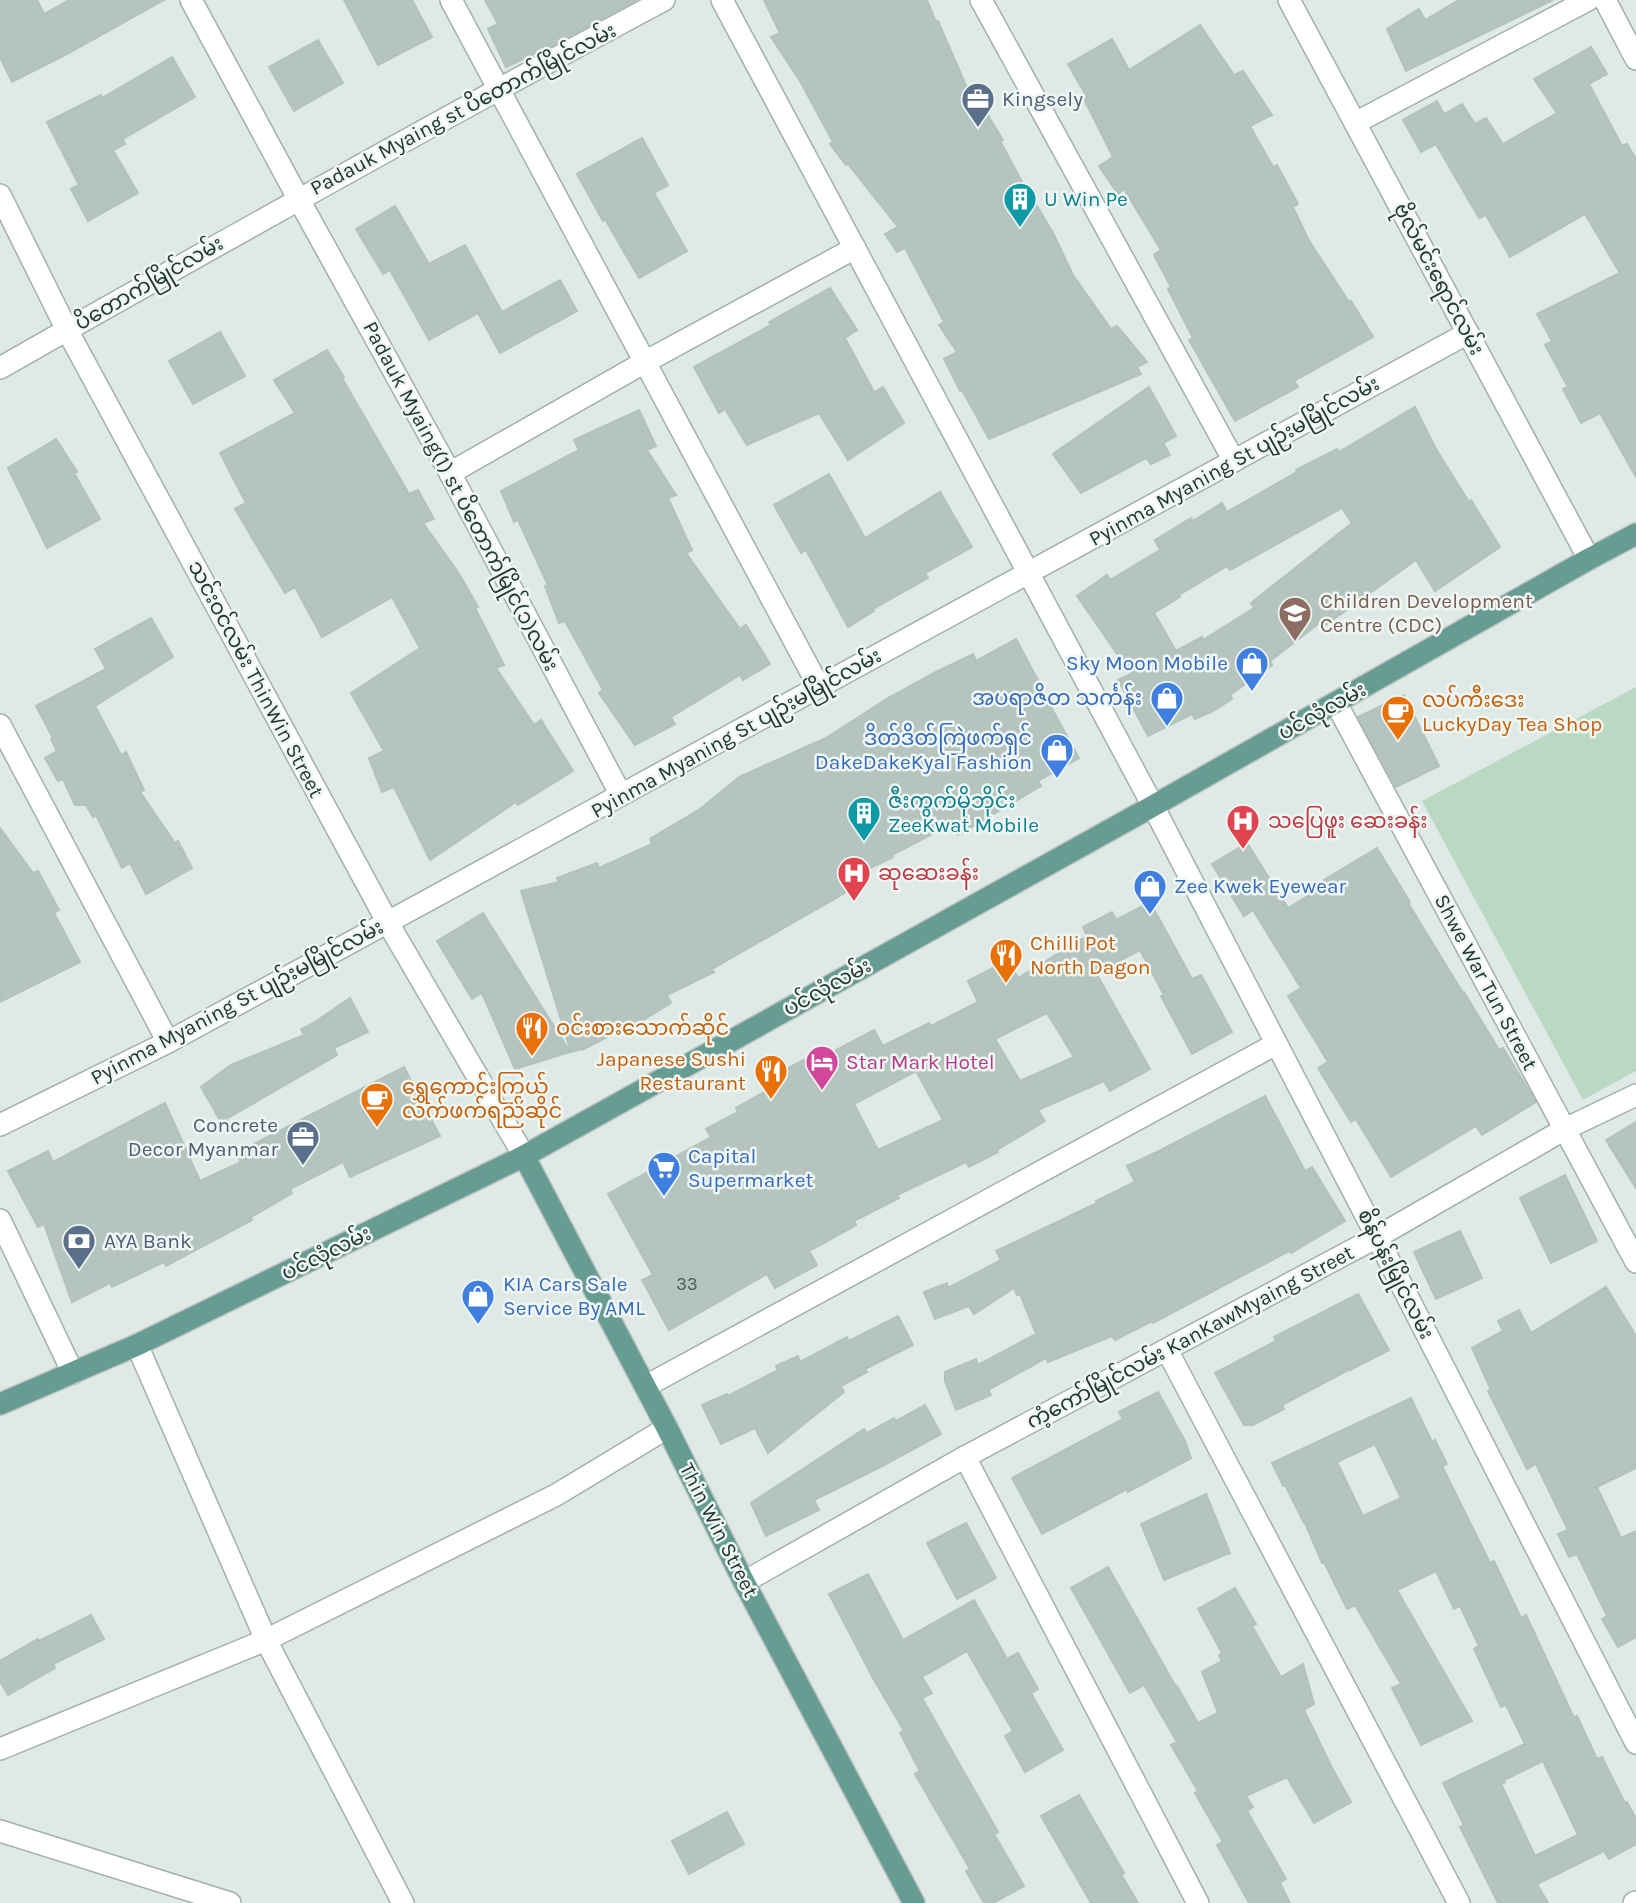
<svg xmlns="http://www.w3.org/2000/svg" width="1636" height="1903" font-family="Karla,'Noto Sans Myanmar',sans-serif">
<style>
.green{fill:#b9d9c3}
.building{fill:#b5c4be;stroke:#b2c2bc;stroke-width:2;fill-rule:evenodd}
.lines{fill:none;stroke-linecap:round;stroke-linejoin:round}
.minor-casing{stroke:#a2b0ac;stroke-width:24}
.major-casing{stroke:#bcc3c2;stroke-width:24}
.minor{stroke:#fff;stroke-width:21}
.major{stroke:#669c91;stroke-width:21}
.labels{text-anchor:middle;stroke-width:5;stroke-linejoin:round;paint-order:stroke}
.number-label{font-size:18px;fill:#465b56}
.service-label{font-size:21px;fill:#4e5e75;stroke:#eff6f3;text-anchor:start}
.street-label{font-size:21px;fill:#213833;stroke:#eff6f3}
.culture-label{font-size:21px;fill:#0d838f;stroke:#eff6f3;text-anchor:start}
.education-label{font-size:21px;fill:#785e54;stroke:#eff6f3;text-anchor:start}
.shop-label{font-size:21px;fill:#366cbe;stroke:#eff6f3;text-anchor:end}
.food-label{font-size:21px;fill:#c56008;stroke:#eff6f3;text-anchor:start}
.health-label{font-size:21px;fill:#be3a42;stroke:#eff6f3;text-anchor:start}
.hotel-label{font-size:21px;fill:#b23c85;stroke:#eff6f3;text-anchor:start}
</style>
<rect width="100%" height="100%" fill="#dfe9e5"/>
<path class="green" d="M1636 687V1071L1583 1100 1422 801Z"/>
<g class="building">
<path d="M0 0H37L44 14 69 0H164L65 55 12 82 0 57Z"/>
<path d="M344 0H412L432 37 378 65Z"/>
<path d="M485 0H636L551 46 506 67 488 29 498 24Z"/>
<path d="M764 0H927L936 22 938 21 974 104 979 101 1003 140 1000 141 1033 202 1034 201 1053 233 1073 275 1111 329 1117 326 1147 362 1137 367 1141 374 989 439 962 390 960 391 944 359 957 352 939 325 944 322 905 248 897 252 885 234 898 227 848 164 846 165 830 144 833 142 800 81 771 37 780 33Z"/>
<path d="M1459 0H1553L1406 71 1387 29 1419 9 1425 20Z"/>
<path d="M1200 25 1234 75 1243 71 1272 115 1250 126 1273 167 1277 165 1298 204 1293 207 1308 239 1349 302 1351 301 1373 337 1294 381 1298 387 1235 421 1189 340 1193 338 1168 289 1171 287 1154 255 1161 250 1124 189 1118 194 1099 166 1113 157 1084 99 1087 97 1068 64 1112 39 1129 70Z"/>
<path d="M318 40 343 83 294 111 269 67Z"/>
<path d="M1591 47 1607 74 1589 84 1622 146 1627 144 1636 159V477L1600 413 1581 423 1563 389 1568 387 1545 345 1552 341 1537 314 1620 273 1585 214 1510 257 1486 215 1479 218 1436 144 1421 152 1403 120 1437 101 1444 114 1462 104 1475 124 1486 118 1503 144 1557 113 1534 79Z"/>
<path d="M172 57 195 97 123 139 125 144 113 150 138 193 88 221 71 189 79 185 47 122 101 95 102 98Z"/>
<path d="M642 138 668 185 654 193 687 251 639 278 605 219 603 221 577 174Z"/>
<path d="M395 206 429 264 465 245 502 312 560 280 577 311 500 353 478 313 429 340 390 270 383 274 356 229Z"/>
<path d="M830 288 857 330 845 338 874 392 883 387 904 423 848 460 819 413 747 445 725 409 719 413 694 367 771 325 769 322Z"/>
<path d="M220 332 245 376 193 404 169 361Z"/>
<path d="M327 350 344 377 342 378 409 494 418 490 434 519 423 523 458 572 478 607 475 608 504 665 496 668 534 725 541 720 573 771 518 805 516 802 430 860 394 787 382 792 369 758 384 751 351 693 420 648 392 597 322 637 295 587 285 593 235 509 246 503 220 453 295 413 274 380Z"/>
<path d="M1149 387 1176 436 1163 443 1170 455 1151 464 1146 458 1081 493 1053 454Z"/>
<path d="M1415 407 1436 449 1469 502 1471 500 1500 547 1435 591 1416 560 1324 626 1321 622 1270 661 1272 665 1230 695 1232 699 1213 711 1195 719 1192 714 1148 736 1118 680 1131 674 1077 596 1107 575 1110 580 1160 550 1155 540 1191 518 1193 521 1222 503 1227 512 1297 472 1296 470 1337 449 1339 452ZM1342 508 1352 523 1251 603 1254 608 1203 640 1202 637 1176 651 1154 613 1180 597 1179 595 1227 566 1230 570Z"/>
<path d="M639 410 656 446 647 450 676 495 668 498 692 550 686 553 740 629 746 625 770 664 743 680 740 675 671 717 675 724 635 745 599 693 603 690 565 621 559 623 545 586 548 585 518 520 514 522 501 491 579 450 574 440Z"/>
<path d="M56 439 77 472 74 473 100 519 47 548 8 468Z"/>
<path d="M829 474 865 538 940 492 972 547 925 573 928 578 873 609 874 611 848 627 806 550 801 553 774 505Z"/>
<path d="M151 618 173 657 95 706 121 755 126 752 144 790 140 792 175 843 178 841 192 868 146 894 130 863 122 868 96 815 93 817 86 805H75L63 779 58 781 45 758 57 751 51 739 53 738 36 706 106 669 95 649Z"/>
<path d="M1016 639 1040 684 1039 685 1079 758 1038 781 1041 786 958 835 953 823 892 855 893 857 850 878 855 887 712 969 714 972 667 995 671 1003 635 1025 634 1023 582 1050 581 1049 571 1052 521 891 559 882 557 878 597 863 599 868 652 844 650 839 700 809 739 777 826 738 888 698 936 672 973 654 976 661Z"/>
<path d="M1404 695 1439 766 1396 787 1358 717Z"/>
<path d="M0 828 33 873 38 871 59 910 54 913 80 962 0 1002Z"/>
<path d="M1247 843 1288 908 1326 885 1324 880 1377 848 1410 902 1408 903 1463 993 1464 992 1499 1050 1503 1048 1536 1102 1482 1135 1476 1126 1391 1177 1356 1119 1351 1122 1318 1068 1328 1062 1288 996 1301 988 1253 910 1244 916 1212 864Z"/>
<path d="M1150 902 1192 979 1201 975 1232 1032 1192 1054 1161 996 1164 995 1140 950 1096 973 1150 1069 1110 1091 1104 1081 1038 1110 1045 1121 997 1150 998 1152 969 1167 966 1162 897 1195 899 1198 854 1221 856 1225 809 1251 817 1265 775 1288 767 1274 669 1330 642 1280 653 1275 608 1194 711 1137 706 1129 738 1112 736 1108 789 1078 784 1070 826 1049 829 1054 874 1030 883 1046 929 1023 931 1026 978 1002 968 981 1008 960 1018 978 1087 936 1083 927 1112 912 1116 920ZM1047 1013 1074 1057 1020 1081 995 1039ZM916 1071 943 1120 878 1150 854 1104Z"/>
<path d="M483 913 570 1052 515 1069 482 993 472 999 437 941Z"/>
<path d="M350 998 368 1032 334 1048 337 1055 221 1122 201 1087 231 1065 304 1035 301 1029 312 1024Z"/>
<path d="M404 1067 440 1136 350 1177 343 1162 290 1189 292 1193 251 1217 252 1220 166 1266 164 1262 112 1287 110 1283 72 1302 44 1224 38 1227 8 1171 48 1151 53 1162 165 1103 200 1181 241 1162 236 1153Z"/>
<path d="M1265 1096 1305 1171 1312 1167 1345 1221 1291 1253 1289 1251 1153 1323 1152 1321 1115 1340 1112 1336 1048 1362 1046 1358 988 1390 991 1395 956 1410 945 1381V1372L976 1359 978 1365 1036 1334 1020 1294 1017 1295 1014 1288 974 1314 969 1306 935 1319 924 1292 947 1283 948 1288 1001 1260 996 1251 1097 1203 1096 1201 1135 1182 1127 1166 1159 1151Z"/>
<path d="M1636 1122V1188L1606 1140Z"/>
<path d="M1565 1175 1597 1241 1551 1263 1520 1198Z"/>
<path d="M1460 1231 1482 1278 1436 1299 1414 1252Z"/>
<path d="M1606 1287 1636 1336V1468L1597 1487 1621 1538 1636 1531V1637L1618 1647 1602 1619 1607 1616 1577 1554 1569 1557 1558 1534 1568 1530 1536 1464 1527 1469 1488 1391 1491 1390 1472 1348 1503 1331 1498 1321 1519 1310 1531 1333Z"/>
<path d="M1358 1294 1389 1350 1350 1370V1369L1282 1405 1284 1409 1253 1425H1244L1215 1373 1276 1341 1274 1337Z"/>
<path d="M898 1316 913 1345 865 1369 867 1372 841 1386 844 1392 768 1453 755 1428 721 1444 702 1405 727 1394 728 1396 778 1370 776 1366 798 1356 800 1362 847 1337 849 1341Z"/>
<path d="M1158 1392 1185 1441 1191 1458 1128 1492 1127 1489 1042 1534 1012 1478 1123 1419 1119 1412Z"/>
<path d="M1411 1398 1432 1442 1435 1440 1447 1464 1442 1466 1490 1563 1494 1561 1521 1618 1526 1615 1574 1718 1577 1716 1597 1759 1602 1757 1625 1803 1627 1802 1636 1819V1844L1609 1859 1604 1851 1537 1884 1548 1903H1498L1460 1827 1464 1825 1443 1783 1525 1744 1506 1705 1501 1707 1474 1649 1479 1646 1460 1606 1454 1609 1436 1571 1397 1590 1472 1721 1421 1745 1392 1688 1401 1684 1355 1605 1347 1609 1324 1562 1322 1563 1305 1523H1304L1285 1485 1283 1486 1272 1463ZM1375 1444 1401 1498 1363 1516 1337 1462ZM1543 1761 1578 1835 1535 1856 1501 1784 1505 1782 1504 1780Z"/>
<path d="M925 1405 941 1434 884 1465 814 1500 819 1510 766 1536 751 1503 864 1429 867 1433 894 1418 896 1421Z"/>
<path d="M1206 1494 1230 1553 1164 1580 1141 1524Z"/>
<path d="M966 1523 996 1578 957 1599 927 1543Z"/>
<path d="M1108 1567 1176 1687 1177 1686 1198 1723 1218 1713 1202 1672 1222 1661 1219 1655 1222 1653 1198 1609 1235 1588 1256 1624 1252 1626 1281 1677 1303 1664 1314 1704 1304 1710 1332 1768 1351 1802 1314 1823 1287 1777 1246 1796 1253 1807 1247 1811 1286 1879 1280 1883 1290 1903H1249L1217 1845 1223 1842 1195 1793 1198 1791 1171 1745 1177 1742 1144 1685 1130 1693 1071 1588Z"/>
<path d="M868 1574 903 1640 974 1600 1007 1659 1018 1653 1038 1689 1031 1693 1063 1750 1025 1772 1005 1736 1013 1731 967 1651 922 1677 932 1693 922 1698 998 1832 994 1834 1024 1886 993 1903H984L966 1871 970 1869 915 1774 920 1771 900 1733 904 1731 873 1678 829 1594Z"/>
<path d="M91 1615 104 1639 53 1664 55 1668 8 1695 0 1681V1661L38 1639 39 1641Z"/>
<path d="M1079 1795 1124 1873 1121 1874 1138 1903H1091L1041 1816Z"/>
<path d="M727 1812 744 1844 689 1874 672 1841Z"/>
</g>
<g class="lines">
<defs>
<g id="minor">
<path d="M191 0 298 198 450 473 621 795"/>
<path d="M451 0 819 687"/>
<path d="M722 0 1153 806 1377 1237 1636 1743"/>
<path d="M981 0 1234 461"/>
<path d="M1289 0 1589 559"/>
<path d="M1605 0 1636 59"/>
<path d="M1355 123 1588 0"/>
<path d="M0 195 67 330 388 923 524 1156"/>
<path d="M0 368C220 243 441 119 664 0"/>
<path d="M450 473 645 362 855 248"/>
<path d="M1336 703 1636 1262"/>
<path d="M0 725 168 1042"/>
<path d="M0 1125 168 1042 1468 333"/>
<path d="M0 1220 73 1373"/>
<path d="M137 1345 266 1640 403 1903"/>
<path d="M1167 1350 1459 1903"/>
<path d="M646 1386 1276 1044"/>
<path d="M965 1457 1198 1903"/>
<path d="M744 1582 965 1457 1377 1237 1565 1129 1636 1095"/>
<path d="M0 1749 266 1640 556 1495 667 1428"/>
<path d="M0 1831 230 1903"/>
<path d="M1634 1903 1636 1902"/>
</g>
<g id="major">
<path d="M524 1156 667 1428 744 1582 914 1903"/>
<path d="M0 1404 137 1345 524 1156 1153 806 1589 559 1636 534"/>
</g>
</defs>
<use href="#minor" class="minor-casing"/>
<use href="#major" class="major-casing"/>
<use href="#minor" class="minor"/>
<use href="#major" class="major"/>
</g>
<defs>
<symbol id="office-pin" viewBox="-11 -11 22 30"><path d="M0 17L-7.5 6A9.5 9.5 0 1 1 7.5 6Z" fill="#5c6f8a" stroke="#eff6f3"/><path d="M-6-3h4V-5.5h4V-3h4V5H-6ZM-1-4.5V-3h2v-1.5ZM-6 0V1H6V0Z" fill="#fff"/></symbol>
<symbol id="building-pin" viewBox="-11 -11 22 30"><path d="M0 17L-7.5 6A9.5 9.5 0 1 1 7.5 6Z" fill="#0f9aa8" stroke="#eff6f3"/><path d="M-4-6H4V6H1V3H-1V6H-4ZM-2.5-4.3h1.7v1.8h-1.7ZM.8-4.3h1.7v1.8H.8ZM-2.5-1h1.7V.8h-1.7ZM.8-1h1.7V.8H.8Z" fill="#fff"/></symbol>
<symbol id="school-pin" viewBox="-11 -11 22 30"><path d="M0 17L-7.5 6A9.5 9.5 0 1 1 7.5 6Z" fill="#8d6e63" stroke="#eff6f3"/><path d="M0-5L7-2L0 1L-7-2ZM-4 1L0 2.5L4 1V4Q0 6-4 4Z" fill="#fff"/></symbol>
<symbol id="shop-pin" viewBox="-11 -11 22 30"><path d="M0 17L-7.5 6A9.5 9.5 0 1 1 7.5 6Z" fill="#3f7fe0" stroke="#eff6f3"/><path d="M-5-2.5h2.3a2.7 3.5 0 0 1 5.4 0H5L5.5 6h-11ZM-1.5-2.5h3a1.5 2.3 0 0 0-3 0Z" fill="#fff"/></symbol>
<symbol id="cafe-pin" viewBox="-11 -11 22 30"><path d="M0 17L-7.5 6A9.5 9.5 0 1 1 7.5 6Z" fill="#e8710a" stroke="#eff6f3"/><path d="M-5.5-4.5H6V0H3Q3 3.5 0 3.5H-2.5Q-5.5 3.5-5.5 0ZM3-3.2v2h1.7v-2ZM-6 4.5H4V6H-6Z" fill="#fff"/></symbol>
<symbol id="hospital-pin" viewBox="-11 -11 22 30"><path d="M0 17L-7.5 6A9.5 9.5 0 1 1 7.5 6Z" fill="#e0444e" stroke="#eff6f3"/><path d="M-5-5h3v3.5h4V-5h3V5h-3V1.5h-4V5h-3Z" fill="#fff"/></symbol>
<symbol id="restaurant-pin" viewBox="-11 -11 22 30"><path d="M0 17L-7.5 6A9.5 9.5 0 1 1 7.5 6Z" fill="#e8710a" stroke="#eff6f3"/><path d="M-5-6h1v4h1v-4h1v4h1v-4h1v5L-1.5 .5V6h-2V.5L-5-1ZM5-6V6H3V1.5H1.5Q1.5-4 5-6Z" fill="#fff"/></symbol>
<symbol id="hotel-pin" viewBox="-11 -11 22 30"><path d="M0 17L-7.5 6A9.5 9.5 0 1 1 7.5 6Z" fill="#d1479c" stroke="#eff6f3"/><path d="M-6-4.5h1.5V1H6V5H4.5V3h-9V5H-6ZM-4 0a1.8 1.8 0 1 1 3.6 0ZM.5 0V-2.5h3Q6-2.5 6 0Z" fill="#fff"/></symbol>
<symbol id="supermarket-pin" viewBox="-11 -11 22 30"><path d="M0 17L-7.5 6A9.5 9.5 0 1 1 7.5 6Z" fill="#3f7fe0" stroke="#eff6f3"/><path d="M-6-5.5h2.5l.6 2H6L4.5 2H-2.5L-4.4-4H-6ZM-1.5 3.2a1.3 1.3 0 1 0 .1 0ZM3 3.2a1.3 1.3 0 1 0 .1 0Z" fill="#fff"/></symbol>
<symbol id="bank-pin" viewBox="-11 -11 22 30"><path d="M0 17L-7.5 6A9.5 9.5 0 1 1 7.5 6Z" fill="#5c6f8a" stroke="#eff6f3"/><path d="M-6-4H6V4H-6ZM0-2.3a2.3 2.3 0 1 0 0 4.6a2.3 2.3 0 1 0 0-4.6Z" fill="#fff"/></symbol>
</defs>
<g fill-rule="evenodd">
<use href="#office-pin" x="959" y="80" width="38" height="52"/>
<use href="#building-pin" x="1001" y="180" width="38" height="52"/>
<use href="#school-pin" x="1276" y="594" width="38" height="52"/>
<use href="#shop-pin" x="1233" y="644" width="38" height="52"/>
<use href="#shop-pin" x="1148" y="679" width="38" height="52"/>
<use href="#cafe-pin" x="1379" y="693" width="38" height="52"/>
<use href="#shop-pin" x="1038" y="731" width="38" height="52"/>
<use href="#building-pin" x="845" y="794" width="38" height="52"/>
<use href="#hospital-pin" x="1224" y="802" width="38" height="52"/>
<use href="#hospital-pin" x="835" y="854" width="38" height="52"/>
<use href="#shop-pin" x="1131" y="867" width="38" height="52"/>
<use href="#restaurant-pin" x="987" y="936" width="38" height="52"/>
<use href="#restaurant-pin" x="513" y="1009" width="38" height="52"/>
<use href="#hotel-pin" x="803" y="1043" width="38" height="52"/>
<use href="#restaurant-pin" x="752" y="1052" width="38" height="52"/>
<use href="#cafe-pin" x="358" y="1080" width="38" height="52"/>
<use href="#office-pin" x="284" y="1118" width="38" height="52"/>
<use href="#supermarket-pin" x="645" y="1149" width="38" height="52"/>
<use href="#bank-pin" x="60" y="1222" width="38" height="52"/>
<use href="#shop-pin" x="459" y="1277" width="38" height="52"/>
</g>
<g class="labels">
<g class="number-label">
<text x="687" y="1290">33</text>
</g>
<g class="service-label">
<text x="1002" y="106">Kingsely</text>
<text x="278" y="1132" text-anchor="end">Concrete<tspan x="278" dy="24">Decor Myanmar</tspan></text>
<text x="104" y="1248">AYA Bank</text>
</g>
<g class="street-label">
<text transform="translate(463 109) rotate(-28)" y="7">Padauk Myaing st ပိတောက်မြိုင်လမ်း</text>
<text transform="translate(1439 279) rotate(62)" y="7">ဗိုလ်မင်းရောင်လမ်း</text>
<text transform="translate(149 283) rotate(-30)" y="7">ပိတောက်မြိုင်လမ်း</text>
<text transform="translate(1234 461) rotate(-29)" y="7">Pyinma Myaning St ပျဉ်းမမြိုင်လမ်း</text>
<text transform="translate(461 496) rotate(62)" y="7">Padauk Myaing(1) st ပိတောက်မြိုင်(၁)လမ်း</text>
<text transform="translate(256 679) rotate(62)" y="7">သင်းဝင်လမ်း ThinWin Street</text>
<text transform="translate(1322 711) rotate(-29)" y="7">ပင်လုံလမ်း</text>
<text transform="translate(736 733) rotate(-29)" y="7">Pyinma Myaning St ပျဉ်းမမြိုင်လမ်း</text>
<text transform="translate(1486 982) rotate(62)" y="7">Shwe War Tun Street</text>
<text transform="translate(827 987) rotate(-29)" y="7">ပင်လုံလမ်း</text>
<text transform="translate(237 1002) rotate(-28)" y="7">Pyinma Myaning St ပျဉ်းမမြိုင်လမ်း</text>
<text transform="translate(326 1253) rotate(-26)" y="7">ပင်လုံလမ်း</text>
<text transform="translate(1396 1274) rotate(63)" y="7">စိန်ပန်းမြိုင်လမ်း</text>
<text transform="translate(1190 1337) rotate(-28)" y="7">ကံ့ကော်မြိုင်လမ်း KanKawMyaing Street</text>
<text transform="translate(719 1530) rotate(63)" y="7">Thin Win Street</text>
</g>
<g class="culture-label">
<text x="1044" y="206">U Win Pe</text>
<text x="888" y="808">ဇီးကွက်မိုဘိုင်း<tspan x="888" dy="24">ZeeKwat Mobile</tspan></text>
</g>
<g class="education-label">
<text x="1320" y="608">Children Development<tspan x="1320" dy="24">Centre (CDC)</tspan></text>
</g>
<g class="shop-label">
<text x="1228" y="670">Sky Moon Mobile</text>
<text x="1142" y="705">အပရာဇိတ သင်္ကန်း</text>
<text x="1032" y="745">ဒိတ်ဒိတ်ကြဲဖက်ရှင်<tspan x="1032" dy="24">DakeDakeKyal Fashion</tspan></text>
<text x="1174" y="893" text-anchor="start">Zee Kwek Eyewear</text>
<text x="688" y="1163" text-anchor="start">Capital<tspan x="688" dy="24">Supermarket</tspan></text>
<text x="503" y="1291" text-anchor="start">KIA Cars Sale<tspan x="503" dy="24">Service By AML</tspan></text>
</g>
<g class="food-label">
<text x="1422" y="707">လပ်ကီးဒေး<tspan x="1422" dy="24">LuckyDay Tea Shop</tspan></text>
<text x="1030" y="950">Chilli Pot<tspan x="1030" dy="24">North Dagon</tspan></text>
<text x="556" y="1035">ဝင်းစားသောက်ဆိုင်</text>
<text x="746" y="1066" text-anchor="end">Japanese Sushi<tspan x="746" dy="24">Restaurant</tspan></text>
<text x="402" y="1094">ရွှေကောင်းကြွယ်<tspan x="402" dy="24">လက်ဖက်ရည်ဆိုင်</tspan></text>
</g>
<g class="health-label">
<text x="1268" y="828">သပြေဖူး ဆေးခန်း</text>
<text x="878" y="880">ဆုဆေးခန်း</text>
</g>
<g class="hotel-label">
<text x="846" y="1069">Star Mark Hotel</text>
</g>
</g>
</svg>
